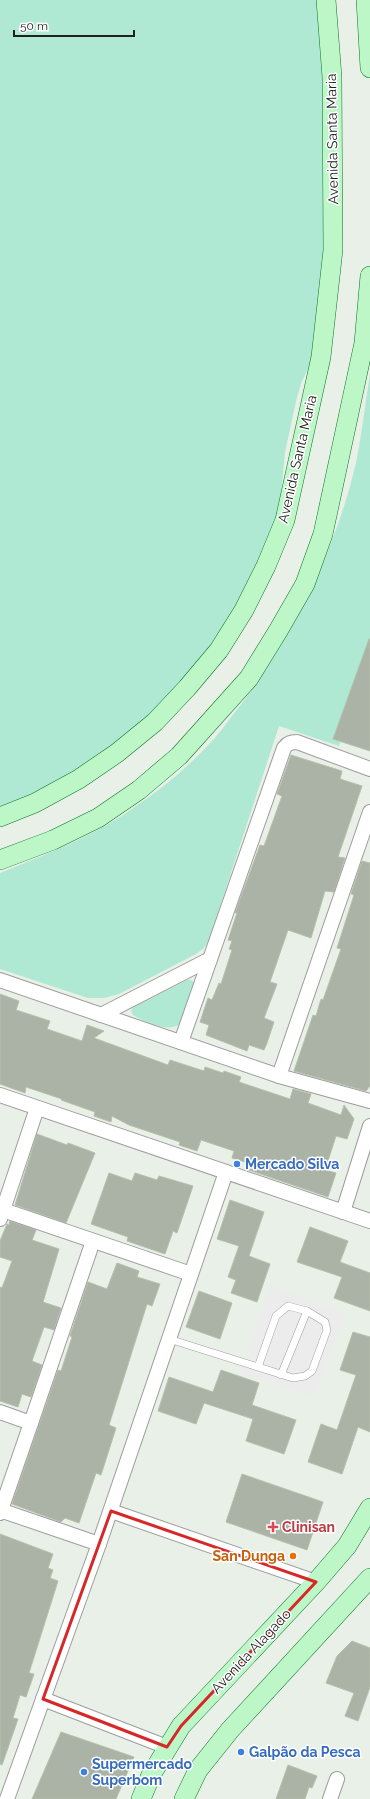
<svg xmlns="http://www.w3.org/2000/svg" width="370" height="1799" font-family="Raleway,sans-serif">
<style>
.grass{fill:#afe8d3}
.parking{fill:#ececec}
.building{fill:#abb2a6;stroke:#b4c1aa}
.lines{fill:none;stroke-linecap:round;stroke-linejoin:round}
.service-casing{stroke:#9d9d9d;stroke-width:8}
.minor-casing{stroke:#9d9d9d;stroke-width:16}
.secondary-casing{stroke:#097523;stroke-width:20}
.service{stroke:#fff;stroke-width:7}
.minor{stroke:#fff;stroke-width:14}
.secondary{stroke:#bdf7c8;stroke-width:19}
.marked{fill:none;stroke:#d62828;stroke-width:3;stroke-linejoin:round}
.shop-dot{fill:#3f7fe0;stroke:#fff;stroke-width:1.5}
.health-dot{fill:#e0444e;stroke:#fff;stroke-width:1.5}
.food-dot{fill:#e8710a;stroke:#fff;stroke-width:1.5}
.labels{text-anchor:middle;stroke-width:3;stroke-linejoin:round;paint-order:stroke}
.street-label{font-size:14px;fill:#202020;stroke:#fff}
.shop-label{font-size:14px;font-weight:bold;fill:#366cbe;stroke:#fff;text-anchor:start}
.health-label{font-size:14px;font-weight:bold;fill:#be3a42;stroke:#fff;text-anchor:start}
.food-label{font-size:14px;font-weight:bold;fill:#c56008;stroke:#fff;text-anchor:end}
</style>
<rect width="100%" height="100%" fill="#e9f0e7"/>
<g class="grass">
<path d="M0 0H319L323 45 326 240 313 359 302 381 297 397 285 452 281 495 278 515 261 562 214 645 150 717 78 773 0 809Z"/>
<path d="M370 375V653L339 746 279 726 209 940 204 948 196 954 119 994 104 998H88L0 969V873C47 854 95 836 136 806 163 788 189 766 211 742 219 734 225 725 232 716 289 644 335 553 356 463 362 434 365 404 370 375Z"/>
<path d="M187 980H191L195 983 180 1024C168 1033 145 1022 133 1015L131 1010 134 1007Z"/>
</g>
<path class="parking" d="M270 1285 345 1314 314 1396 241 1374Z"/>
<g class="building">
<path d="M369 639H370V751L333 739Z"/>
<path d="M291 755 342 771 340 779 362 786 338 857 345 858 334 892 325 891 311 938 288 930 270 982 277 984 264 1018 274 1022 267 1043 264 1050 249 1045 247 1051 206 1035 209 1025 200 1022 208 998 212 1000 219 983 221 984 232 950 229 949 232 941 228 940 237 913H235L260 845 264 846 282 796 277 794Z"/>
<path d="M362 861 370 863V1086L366 1091 294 1071 313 1015 316 1016 321 999 323 1000 341 949 337 948 354 895 351 894Z"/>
<path d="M0 994 19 1001 16 1010 50 1021 47 1029 82 1041 87 1025 104 1031 94 1038 168 1065 170 1060 204 1071 205 1067 223 1073 224 1071 241 1077 239 1082 290 1099 293 1089 311 1094 308 1103 341 1115 344 1105 354 1119 347 1139 336 1136 325 1170 336 1173 328 1197 246 1169 248 1163 232 1158 234 1151 201 1140 197 1151 179 1145 180 1142 129 1125 112 1116 111 1122 94 1116 95 1112 61 1100 62 1099 26 1087 25 1093 0 1084Z"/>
<path d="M37 1134 67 1145 68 1143 95 1153 66 1223 15 1205Z"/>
<path d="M109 1173 132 1181 135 1173 157 1180 159 1176 193 1186 177 1233 173 1231 165 1254 127 1241 128 1237 91 1224Z"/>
<path d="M230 1200 264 1212 249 1256 270 1264 257 1302 231 1293 236 1280 228 1277 239 1246 217 1239Z"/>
<path d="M10 1221 36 1230 32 1240 59 1249 43 1302 61 1308 54 1330 44 1327 32 1361 42 1365 31 1397 22 1394 18 1407 0 1401V1287L2 1288 12 1261 0 1257V1241L7 1224 9 1225Z"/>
<path d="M310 1227 348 1241 340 1262 370 1273V1311L334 1298 342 1277 297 1262Z"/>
<path d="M117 1263 139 1271 137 1277 160 1284 152 1306 147 1304 109 1425 116 1428 101 1475 96 1473 79 1523 65 1518 61 1522 12 1504 58 1370 61 1371 72 1337 70 1336 88 1282 107 1289Z"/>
<path d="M199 1291 232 1303 220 1339 186 1327Z"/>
<path d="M353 1332 370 1337V1432L358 1427 342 1474 308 1462 321 1424 337 1430 356 1375 340 1370Z"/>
<path d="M221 1370 259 1383 252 1405 296 1420 284 1454 246 1441 253 1419 204 1403 196 1424 158 1411 169 1377 213 1392Z"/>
<path d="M242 1474 323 1502 307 1550 226 1522Z"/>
<path d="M0 1534 53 1554 48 1568 53 1570 50 1578 58 1581 29 1673 34 1674 26 1697 20 1695 13 1718 18 1719 2 1765 0 1764Z"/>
<path d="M352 1641 370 1648V1687L358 1721 345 1716 354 1693 326 1683 337 1656Z"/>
<path d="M61 1732 134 1757 116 1799H32Z"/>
<path d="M288 1765 317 1776 312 1788 309 1787 305 1799H276Z"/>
</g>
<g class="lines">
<defs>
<g id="service">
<path d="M169 1339 293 1378 305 1376 312 1371 327 1330 325 1322 307 1311 288 1306 276 1316 258 1367"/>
<path d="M281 1375 307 1311"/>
</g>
<g id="minor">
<path d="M0 980 279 1076 370 1101"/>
<path d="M101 1015 210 959"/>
<path d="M181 1042 284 748C288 743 291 742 297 742L370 769"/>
<path d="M279 1076 370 812"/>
<path d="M0 1095 370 1221"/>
<path d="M0 1209 191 1274"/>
<path d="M343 1212 370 1126"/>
<path d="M0 1219 37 1108"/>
<path d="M0 1412 31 1423 93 1241"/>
<path d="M0 1510 99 1544"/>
<path d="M111 1511 316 1582"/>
<path d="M0 1513 31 1423"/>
<path d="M43 1699 167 1747"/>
<path d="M7 1799 99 1544 226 1172"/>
<path d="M330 1799 337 1779"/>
</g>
<g id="secondary">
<path d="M366 0 370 68"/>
<path d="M0 817 35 803 79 779 117 753 155 722 187 688 219 650 244 610 266 566 285 520 321 357 333 250 332 77 326 0"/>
<path d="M0 860 53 840 98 818 139 790 179 756 249 678 278 631 305 584 323 534 364 343 370 276"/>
<path d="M141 1799 151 1775 181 1726 316 1582 347 1546 370 1508"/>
<path d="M184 1799 198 1770 230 1730 370 1578"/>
</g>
</defs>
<use href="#service" class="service-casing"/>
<use href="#minor" class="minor-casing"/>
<use href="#secondary" class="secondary-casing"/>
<use href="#service" class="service"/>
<use href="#minor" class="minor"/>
<use href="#secondary" class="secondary"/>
</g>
<path class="marked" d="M111 1511 316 1582 181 1726 167 1747 43 1699Z"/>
<g class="shop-dot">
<circle cx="237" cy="1164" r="4"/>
<circle cx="241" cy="1752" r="4"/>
<circle cx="84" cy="1772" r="4"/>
</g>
<path class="health-dot" d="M271 1521h4v4h4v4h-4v4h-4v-4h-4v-4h4z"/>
<circle class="food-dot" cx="293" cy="1556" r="4"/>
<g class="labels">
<g class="street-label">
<text transform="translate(332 139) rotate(-91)" y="5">Avenida Santa Maria</text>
<text transform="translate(297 459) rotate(-77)" y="5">Avenida Santa Maria</text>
<text transform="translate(251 1651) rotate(-47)" y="5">Avenida Alagado</text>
</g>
<g class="shop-label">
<text x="245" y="1169">Mercado Silva</text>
<text x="249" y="1757">Galpão da Pesca</text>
<text x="92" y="1769">Supermercado<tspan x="92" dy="16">Superbom</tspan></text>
</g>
<g class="health-label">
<text x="282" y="1532">Clinisan</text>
</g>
<g class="food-label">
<text x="285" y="1561">San Dunga</text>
</g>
</g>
<path d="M14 30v6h120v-6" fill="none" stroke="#202020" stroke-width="2"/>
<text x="20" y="30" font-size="12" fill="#202020" stroke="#ffffff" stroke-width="3" paint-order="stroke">50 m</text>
</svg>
